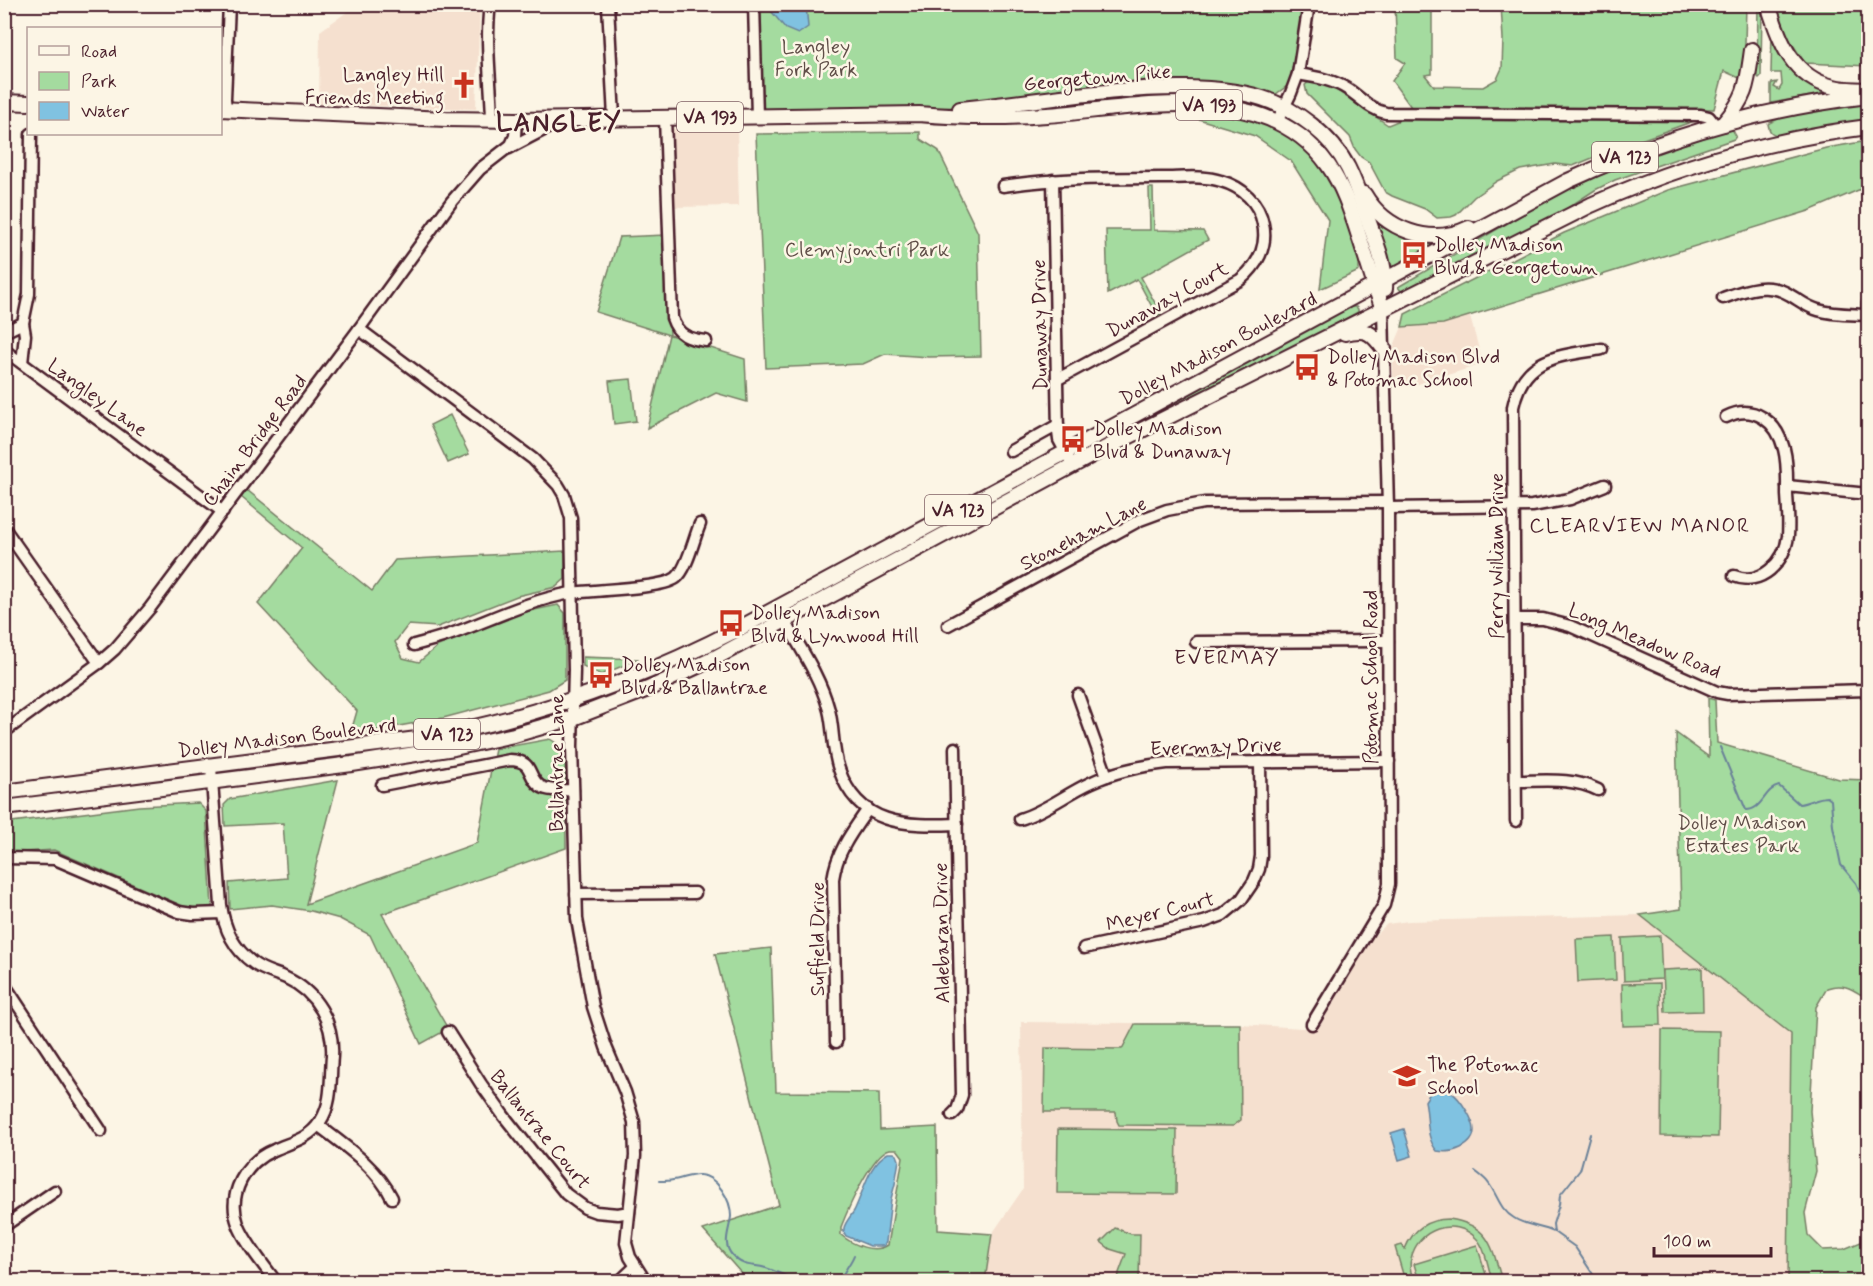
<svg xmlns="http://www.w3.org/2000/svg" width="1873" height="1286" font-family="Mynerve,sans-serif">
<style>
.built{fill:#f5e0cf}
.green{fill:#a4db9f;stroke:#777d65;stroke-width:1.5;fill-rule:evenodd}
.water{fill:#80c2e1;stroke:#6a8198;stroke-width:1.5}
.lines{fill:none;stroke-linecap:round;stroke-linejoin:round}
.stream{stroke:#6a8198;stroke-width:2}
.minor-casing{stroke:#4a1f2b;stroke-width:15}
.major-casing{stroke:#4a1f2b;stroke-width:18}
.minor{stroke:#fcf5e5;stroke-width:10}
.major{stroke:#fcf5e5;stroke-width:14}
.labels{text-anchor:middle;stroke-width:5;stroke-linejoin:round;paint-order:stroke}
.shield{fill:#fcf5e5;stroke:#7f5f63;stroke-width:1.5}
.shield-label{font-size:18px;font-weight:bold;fill:#4a1f2b}
.park-label{font-size:20px;fill:#604e48;stroke:#fcf5e5}
.poi-label{font-size:20px;fill:#4a1f2b;stroke:#fcf5e5;text-anchor:start}
.street-label{font-size:20px;fill:#4a1f2b;stroke:#fcf5e5}
.neighbourhood-label{font-size:21px;letter-spacing:1.5px;fill:#4a1f2b;stroke:#fcf5e5}
.district-label{font-size:26px;font-weight:bold;letter-spacing:1.5px;fill:#4a1f2b;stroke:#fcf5e5}
</style>
<rect width="100%" height="100%" fill="#fcf5e5"/>
<filter id="ink" filterUnits="userSpaceOnUse"><feTurbulence type="fractalNoise" baseFrequency=".0167" numOctaves="2"/><feDisplacementMap in="SourceGraphic" scale="12" xChannelSelector="R" yChannelSelector="G"/><feConvolveMatrix kernelMatrix="1 2 1 2 8 2 1 2 1" color-interpolation-filters="sRGB"/></filter>
<g filter="url(#ink)">
<g class="built">
<path d="M350 5H480L476 109 319 104 320 31 347 12Z"/>
<path d="M737 127 739 206 672 207 668 128Z"/>
<path d="M1467 306 1483 364 1415 385 1393 384V348L1402 327Z"/>
<path d="M1640 915 1791 1033 1789 1281 985 1282 992 1234 1023 1189 1021 1022 1240 1024 1318 1029 1372 938 1387 924 1409 921Z"/>
</g>
<g class="green">
<path d="M760 5H1305L1291 77 1287 86 1276 94 1226 87 959 107 763 113Z"/>
<path d="M1395 5H1432V74L1425 75 1434 86 1483 87 1497 79 1502 68 1503 39 1501 5H1746L1744 80 1724 71 1714 109H1518L1411 107 1392 81 1405 63 1397 58Z"/>
<path d="M1758 5H1762L1761 76 1759 78 1757 76Z"/>
<path d="M1776 5H1868V66L1805 63 1781 27Z"/>
<path d="M1772 30 1777 45 1833 92 1771 103V85L1772 83 1777 82 1774 87 1779 90 1782 85 1781 73H1771Z"/>
<path d="M1310 81 1327 84 1388 125 1405 118 1705 117 1607 152 1573 166 1555 164 1520 170 1497 181 1474 197 1456 215 1451 217 1437 218 1425 209 1392 196 1385 192 1369 162 1361 157 1355 149 1350 137 1307 94 1305 85Z"/>
<path d="M1868 104V123C1852 126 1783 141 1772 133 1769 131 1769 128 1768 124 1787 111 1844 107 1868 104Z"/>
<path d="M1205 109 1267 121 1290 134 1328 173 1339 196 1359 261V271L1320 289 1328 220 1291 161 1255 136 1195 118 1197 110Z"/>
<path d="M1732 129 1736 136 1734 139 1615 180 1595 190 1552 218 1413 289 1401 291 1398 287 1556 195 1639 158Z"/>
<path d="M920 132V139L938 150 978 233 981 356 929 357 885 354 863 364 766 368 756 134Z"/>
<path d="M1868 141V186L1809 211 1443 324 1402 327 1405 314 1564 233 1668 190 1826 148Z"/>
<path d="M1149 188H1153L1154 230 1203 231 1208 240 1141 277 1161 314 1157 316 1137 279 1108 294 1106 230H1150Z"/>
<path d="M1373 213 1444 241 1387 275Z"/>
<path d="M666 235 670 335 745 359 747 402 716 393 647 428 669 335 596 312 619 237Z"/>
<path d="M1352 307H1356L1358 309V312L1200 398 1083 454V449L1344 309Z"/>
<path d="M631 379 636 421 614 424 609 381Z"/>
<path d="M450 415 469 454 448 463 430 425Z"/>
<path d="M1059 463 1060 465 1057 467 976 509 955 522 820 595 871 563Z"/>
<path d="M247 490 372 591 395 560 565 551V579L556 587 517 596 438 627 408 625 395 642 403 658 419 662 438 646 520 613 558 605 565 613V680L549 690 443 718 350 735 357 711 258 604 302 548 241 497Z"/>
<path d="M765 623 685 669 584 707 608 697 629 685 748 628Z"/>
<path d="M583 657 639 659 601 675 583 666Z"/>
<path d="M1708 698 1715 700 1717 743 1839 779 1868 780V999C1853 990 1845 982 1827 988L1816 1007 1810 1111 1816 1171 1805 1213 1808 1235 1823 1250 1844 1249 1868 1239V1281H1788L1791 1034 1640 915 1681 909 1676 733 1709 757Z"/>
<path d="M550 739 565 749 566 848 382 914 448 1029 421 1044 370 935 340 919 311 911 272 905 230 909 229 883 287 878 283 823 225 826 224 805 230 799 338 780 306 904 477 843 495 749Z"/>
<path d="M198 803 206 811 212 907 192 910 54 850 5 853 4 823 139 806Z"/>
<path d="M1660 936 1662 979 1624 981 1622 938Z"/>
<path d="M1614 937 1616 980 1578 982 1576 939Z"/>
<path d="M771 948 776 1092 879 1093 880 1130 937 1127 938 1230 992 1234 985 1281H748L703 1230 779 1205 715 954ZM890 1149H897L903 1157 888 1245C874 1254 853 1245 841 1235V1227C848 1209 872 1153 890 1149Z"/>
<path d="M1702 968 1703 1011 1665 1012 1663 970Z"/>
<path d="M1660 983 1661 1025 1623 1026 1622 984Z"/>
<path d="M1135 1024H1240L1241 1120 1233 1126 1119 1125 1117 1121 1116 1112H1044L1045 1048 1122 1049Z"/>
<path d="M1662 1030 1720 1031 1718 1137 1661 1136Z"/>
<path d="M1058 1129 1177 1130 1176 1194 1057 1193Z"/>
<path d="M1449 1219C1490 1225 1492 1247 1502 1281H1492C1489 1270 1485 1246 1476 1238 1454 1216 1417 1229 1411 1259 1409 1266 1411 1274 1414 1281H1405L1395 1247 1402 1245 1405 1249C1413 1229 1428 1219 1449 1219Z"/>
<path d="M1115 1228 1131 1234H1140L1139 1281H1118L1119 1273 1126 1254 1110 1249 1101 1242Z"/>
<path d="M1477 1245 1488 1281H1419L1414 1264Z"/>
</g>
<g class="water">
<path d="M766 5H806L808 27 798 34 786 29Z"/>
<path d="M1438 1090C1443 1090 1448 1090 1452 1093 1460 1098 1474 1120 1474 1130 1474 1147 1451 1154 1437 1151 1425 1137 1429 1118 1425 1101L1430 1093Z"/>
<path d="M1404 1129 1412 1156 1399 1160 1391 1133Z"/>
<path d="M888 1153H894L897 1155 899 1160 895 1184 891 1199 886 1242 884 1246H870L846 1236C844 1232 843 1233 844 1228 845 1222 851 1216 854 1211 864 1191 868 1164 888 1153Z"/>
</g>
<g class="lines">
<g class="stream">
<path d="M1720 747 1746 810C1763 810 1764 789 1779 786L1799 804C1809 803 1817 797 1827 797L1831 800 1833 826 1841 865 1856 883 1861 894 1868 897"/>
<path d="M1590 1134 1580 1170 1560 1195 1559 1205 1553 1224 1554 1232 1575 1247 1598 1282"/>
<path d="M1475 1171C1480 1175 1486 1179 1489 1184 1498 1196 1500 1210 1514 1218 1526 1226 1541 1226 1554 1232"/>
<path d="M659 1181C664 1181 669 1181 673 1180 682 1179 691 1174 700 1175 717 1176 731 1200 731 1216 730 1230 721 1244 733 1256 744 1268 753 1264 766 1268 778 1272 789 1278 801 1282"/>
<path d="M840 1282C843 1271 850 1265 854 1255"/>
</g>
<defs>
<g id="minor">
<path d="M490 4C485 42 491 81 492 119"/>
<path d="M754 4 757 117"/>
<path d="M608 5 614 118"/>
<path d="M1298 74C1316 77 1334 80 1349 90 1362 99 1371 110 1386 113L1701 115 1709 117 1716 126"/>
<path d="M226 109 225 99 229 4"/>
<path d="M665 117 672 318C678 336 689 339 706 341"/>
<path d="M1277 122 1291 93 1298 74 1309 4"/>
<path d="M509 148 549 127 552 119"/>
<path d="M1053 180 1058 432 1059 440 1073 466"/>
<path d="M1003 186C1056 178 1109 178 1162 178 1181 178 1203 175 1221 181 1242 187 1259 202 1263 224 1268 247 1257 266 1240 280L1058 379"/>
<path d="M1723 298C1745 290 1768 281 1790 295 1799 300 1807 307 1818 310 1834 315 1852 314 1868 315"/>
<path d="M1868 315V303"/>
<path d="M359 329 533 459 558 485 564 495 571 518 574 670 572 746 577 919 593 1007 606 1047 625 1092 634 1122 635 1156 626 1243 630 1257 646 1282"/>
<path d="M4 332 23 323"/>
<path d="M4 350 223 512"/>
<path d="M22 363 25 335 23 323 29 294 31 134"/>
<path d="M1726 417C1754 403 1777 422 1784 449 1788 464 1787 480 1787 495 1788 508 1789 523 1788 536 1785 562 1761 587 1734 576"/>
<path d="M1011 451 1058 425"/>
<path d="M1787 486 1868 494"/>
<path d="M1388 508 1532 506 1570 499 1605 485"/>
<path d="M4 528 99 663"/>
<path d="M782 616C799 646 820 676 829 710 834 729 832 750 839 769 858 826 907 826 957 824"/>
<path d="M1515 619H1543L1570 626 1717 692 1728 694 1868 690"/>
<path d="M948 625 1140 520 1167 510 1204 503 1388 502"/>
<path d="M1196 642 1388 641"/>
<path d="M414 645C428 641 441 638 454 633 495 618 528 601 571 593 593 590 661 589 676 578 687 570 694 538 700 524"/>
<path d="M1078 695 1107 776"/>
<path d="M4 732 99 663 115 649 150 608 359 329 452 201 480 169 511 145 515 136 516 120"/>
<path d="M211 767 221 905C224 928 234 949 253 963 263 971 275 973 286 978 317 992 334 1023 332 1056 330 1078 333 1103 320 1122 309 1139 291 1142 274 1150 245 1162 227 1194 238 1224 245 1243 264 1265 276 1282"/>
<path d="M1516 781C1544 781 1572 777 1598 790"/>
<path d="M382 785 510 760C535 761 526 776 540 786 549 792 563 790 573 790"/>
<path d="M1020 819C1046 811 1066 794 1090 783 1115 771 1140 766 1167 763L1389 761"/>
<path d="M1516 821 1513 407C1523 356 1560 356 1602 349"/>
<path d="M4 858 55 859 179 912 193 914 222 913"/>
<path d="M576 894 695 893"/>
<path d="M1084 948 1204 922 1223 915 1241 900 1254 881 1259 869 1261 856 1260 762"/>
<path d="M4 984 101 1131"/>
<path d="M1312 1024 1384 905 1389 884 1388 508 1383 309"/>
<path d="M448 1032 481 1084 503 1115 566 1194 585 1208 596 1212 618 1214 629 1212"/>
<path d="M836 1042 833 879C837 851 852 832 868 809"/>
<path d="M952 1115 957 1110 962 1095 955 748"/>
<path d="M318 1125C345 1146 377 1167 392 1198"/>
<path d="M4 1226 55 1191"/>
<path d="M619 1282 635 1267"/>
</g>
<g id="major">
<path d="M1768 4C1779 40 1792 78 1834 87 1844 90 1856 89 1866 90"/>
<path d="M4 102 28 103"/>
<path d="M220 109 446 119 516 120 919 114C962 118 1004 118 1047 115 1138 108 1266 77 1328 165 1343 186 1351 211 1359 236 1367 260 1374 285 1383 309"/>
<path d="M960 109C1036 102 1110 87 1186 88 1211 89 1238 90 1262 98 1296 109 1332 136 1348 168 1354 180 1359 194 1363 206 1371 230 1387 264 1385 289"/>
<path d="M1723 124C1747 96 1747 85 1752 50"/>
<path d="M1364 194C1385 230 1430 247 1469 228"/>
<path d="M1345 333C1367 328 1371 332 1384 349"/>
<path d="M4 792 417 739C530 719 636 682 738 629L1568 181C1663 137 1765 108 1868 96"/>
<path d="M4 808 352 764 454 748 514 735 573 718 648 689 713 659 1094 454 1591 205C1680 165 1772 139 1868 127"/>
</g>
</defs>
<use href="#minor" class="minor-casing"/>
<use href="#major" class="major-casing"/>
<use href="#minor" class="minor"/>
<use href="#major" class="major"/>
</g>
</g>
<defs>
<symbol id="church-bare" viewBox="-9 -9 18 18"><path d="M-1.2-6h2.4v3.5h3.3v2.4h-3.3V6h-2.4V-.1h-3.3v-2.4h3.3Z" fill="#c8321e" stroke="#fcf5e5" stroke-width="2.5" paint-order="stroke"/></symbol>
<symbol id="bus-bare" viewBox="-9 -9 18 18"><path d="M-5-6H5V4H4V6H2V4H-2V6H-4V4H-5ZM-3.5-4V0h7V-4ZM-3.5 1.2v1.5H-2V1.2ZM2 1.2v1.5H3.5V1.2Z" fill="#c8321e" stroke="#fcf5e5" stroke-width="2.5" paint-order="stroke"/></symbol>
<symbol id="school-bare" viewBox="-9 -9 18 18"><path d="M0-5L7-2L0 1L-7-2ZM-4 1L0 2.5L4 1V4Q0 6-4 4Z" fill="#c8321e" stroke="#fcf5e5" stroke-width="2.5" paint-order="stroke"/></symbol>
</defs>
<g fill-rule="evenodd">
<use href="#church-bare" x="445" y="66" width="38" height="38"/>
<use href="#bus-bare" x="1395" y="236" width="38" height="38"/>
<use href="#bus-bare" x="1288" y="348" width="38" height="38"/>
<use href="#bus-bare" x="1054" y="420" width="38" height="38"/>
<use href="#bus-bare" x="712" y="604" width="38" height="38"/>
<use href="#bus-bare" x="582" y="656" width="38" height="38"/>
<use href="#school-bare" x="1388" y="1057" width="38" height="38"/>
</g>
<g class="labels">
<g class="shield">
<rect x="1176" y="90" width="66" height="30" rx="4.5"/>
<rect x="677" y="102" width="66" height="30" rx="4.5"/>
<rect x="1592" y="142" width="66" height="30" rx="4.5"/>
<rect x="925" y="495" width="66" height="30" rx="4.5"/>
<rect x="414" y="719" width="66" height="30" rx="4.5"/>
</g>
<g class="shield-label">
<text x="1209" y="111">VA 193</text>
<text x="710" y="123">VA 193</text>
<text x="1625" y="163">VA 123</text>
<text x="958" y="516">VA 123</text>
<text x="447" y="740">VA 123</text>
</g>
<g class="park-label">
<text x="816" y="53">Langley<tspan x="816" dy="23">Fork Park</tspan></text>
<text x="867" y="256">Clemyjontri Park</text>
<text x="1742" y="829">Dolley Madison<tspan x="1742" dy="23">Estates Park</tspan></text>
</g>
<g class="poi-label">
<text x="444" y="81" text-anchor="end">Langley Hill<tspan x="444" dy="23">Friends Meeting</tspan></text>
<text x="1434" y="251">Dolley Madison<tspan x="1434" dy="23">Blvd &amp; Georgetown</tspan></text>
<text x="1327" y="363">Dolley Madison Blvd<tspan x="1327" dy="23">&amp; Potomac School</tspan></text>
<text x="1093" y="435">Dolley Madison<tspan x="1093" dy="23">Blvd &amp; Dunaway</tspan></text>
<text x="751" y="619">Dolley Madison<tspan x="751" dy="23">Blvd &amp; Lynwood Hill</tspan></text>
<text x="621" y="671">Dolley Madison<tspan x="621" dy="23">Blvd &amp; Ballantrae</tspan></text>
<text x="1427" y="1071">The Potomac<tspan x="1427" dy="23">School</tspan></text>
</g>
<g class="street-label">
<text transform="translate(1097 77) rotate(-5)" y="7">Georgetown Pike</text>
<text transform="translate(1167 299) rotate(-29)" y="7">Dunaway Court</text>
<text transform="translate(1039 325) rotate(-91)" y="7">Dunaway Drive</text>
<text transform="translate(1218 348) rotate(-28)" y="7">Dolley Madison Boulevard</text>
<text transform="translate(98 397) rotate(36)" y="7">Langley Lane</text>
<text transform="translate(254 440) rotate(-53)" y="7">Chain Bridge Road</text>
<text transform="translate(1083 533) rotate(-27)" y="7">Stoneham Lane</text>
<text transform="translate(1496 556) rotate(-90)" y="7">Perry William Drive</text>
<text transform="translate(1645 640) rotate(23)" y="7">Long Meadow Road</text>
<text transform="translate(1370 677) rotate(-90)" y="7">Potomac School Road</text>
<text transform="translate(287 737) rotate(-7)" y="7">Dolley Madison Boulevard</text>
<text transform="translate(1216 746) rotate(-2)" y="7">Evermay Drive</text>
<text transform="translate(556 763) rotate(-90)" y="7">Ballantrae Lane</text>
<text transform="translate(1160 911) rotate(-14)" y="7">Meyer Court</text>
<text transform="translate(941 933) rotate(-91)" y="7">Aldebaran Drive</text>
<text transform="translate(817 939) rotate(-90)" y="7">Suffield Drive</text>
<text transform="translate(541 1129) rotate(51)" y="7">Ballantrae Court</text>
</g>
<g class="neighbourhood-label">
<text x="1640" y="532">CLEARVIEW MANOR</text>
<text x="1227" y="664">EVERMAY</text>
</g>
<g class="district-label">
<text x="559" y="131">LANGLEY</text>
</g>
</g>
<rect width="1873" height="1286" fill="none" stroke="#fcf5e5" stroke-width="24"/>
<rect x="12" y="12" width="1849" height="1262" fill="none" stroke="#4a1f2b" stroke-width="2" filter="url(#ink)"/>
<rect x="27" y="27" width="195" height="108" fill="#fcf5e5" stroke="#b59f9b" stroke-width="1.5"/>
<rect x="39" y="46" width="30" height="9" fill="#fcf5e5" stroke="#b59f9b" stroke-width="1.5"/>
<text x="81" y="57" font-size="18" fill="#4a1f2b">Road</text>
<rect x="39" y="72" width="30" height="18" fill="#a4db9f" stroke="#b59f9b" stroke-width="1.5"/>
<text x="81" y="87" font-size="18" fill="#4a1f2b">Park</text>
<rect x="39" y="102" width="30" height="18" fill="#80c2e1" stroke="#b59f9b" stroke-width="1.5"/>
<text x="81" y="117" font-size="18" fill="#4a1f2b">Water</text>
<path d="M1654 1247v9h117v-9" fill="none" stroke="#4a1f2b" stroke-width="3"/>
<text x="1663" y="1247" font-size="18" fill="#4a1f2b" stroke="#fcf5e5" stroke-width="4.5" paint-order="stroke">100 m</text>
</svg>
